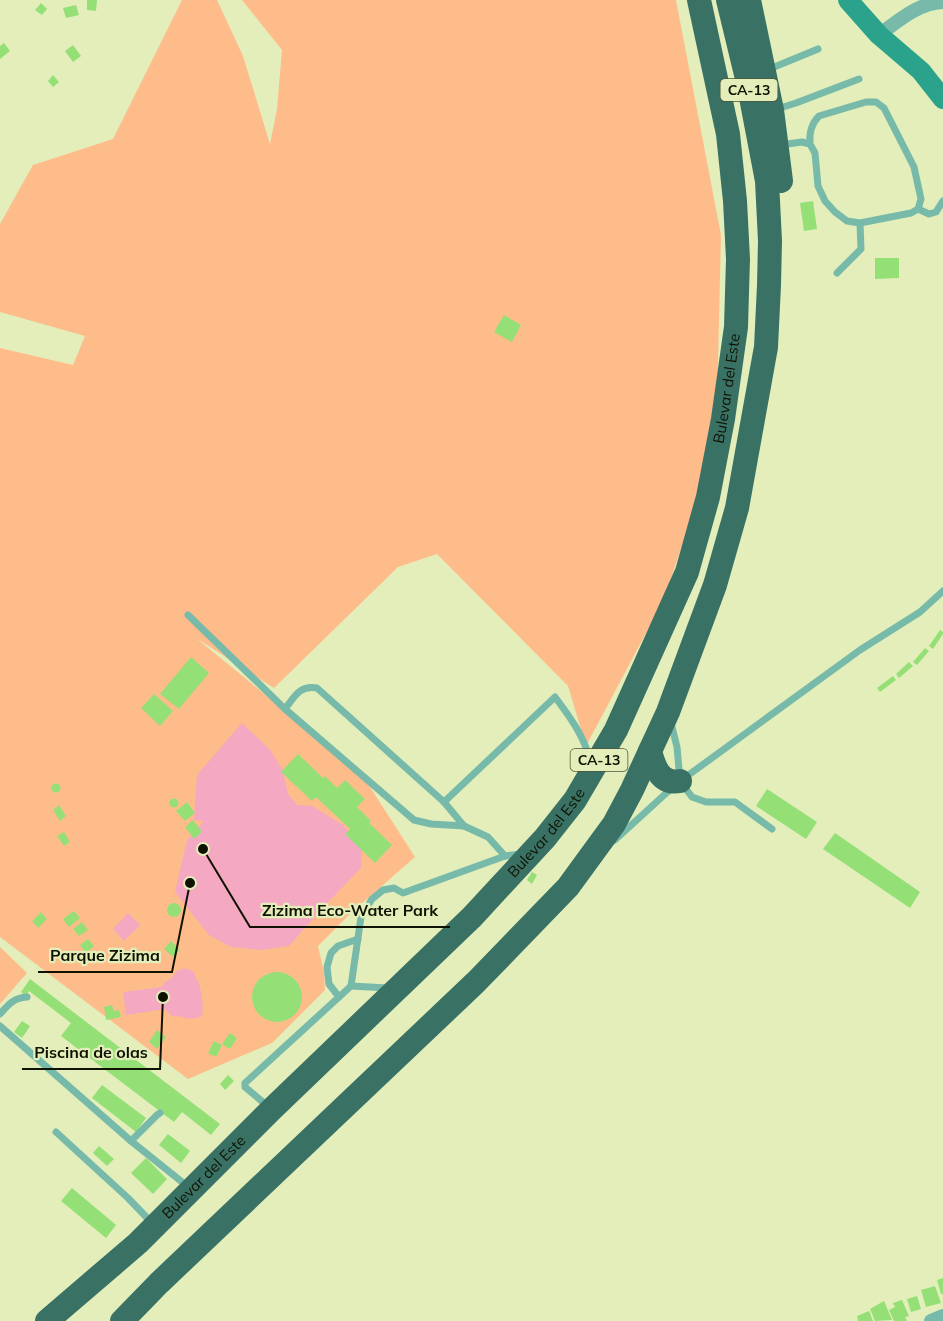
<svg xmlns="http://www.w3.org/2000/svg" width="943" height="1321" font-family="Mulish,sans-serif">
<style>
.green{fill:#febc8b}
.water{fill:#f4a8c2}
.building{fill:#94e076}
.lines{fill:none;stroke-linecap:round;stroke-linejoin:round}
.lane{stroke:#78baaa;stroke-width:7}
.street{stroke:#78baaa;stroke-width:14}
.secondary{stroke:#2aa28c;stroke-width:20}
.highway{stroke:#397265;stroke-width:24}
.labels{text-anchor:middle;stroke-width:4.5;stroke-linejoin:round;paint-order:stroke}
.shield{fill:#e3eeba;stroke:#4f5439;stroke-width:1.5}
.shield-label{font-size:14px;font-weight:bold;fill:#0f1202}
.street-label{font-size:15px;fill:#0f1202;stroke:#e3eeba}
.leader{fill:none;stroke:#0f1202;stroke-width:2}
.callout-dot{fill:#0f1202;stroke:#e3eeba;stroke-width:2}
.callout-label{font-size:16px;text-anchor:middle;font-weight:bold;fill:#0f1202;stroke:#e3eeba;stroke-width:4.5;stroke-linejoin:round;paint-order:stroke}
</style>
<rect width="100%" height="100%" fill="#e3eeba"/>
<g class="green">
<path d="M182 0H217L243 56 270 144 277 109 282 50 242 0H676L721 235 716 445 664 599 586 746 568 686 437 554 398 567 274 688 196 638 361 773 415 857 351 913 318 946 324 972 325 990 272 1043 188 1079 0 937V348L73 365 85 336 0 312V224L33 165 113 139Z"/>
<path d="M0 947 27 973 0 1004Z"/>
</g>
<g class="water">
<path d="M242 723 271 751 283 771 288 794 297 805 312 806 343 825 362 849 361 868 329 901 289 946 261 950 231 947 209 935 175 892 187 840 204 821 194 820 197 775Z"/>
<path d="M128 913 140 925 124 941 113 929Z"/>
<path d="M184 968 193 971C201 986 204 999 202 1016 190 1022 185 1016 172 1016L165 1009 126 1015 123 992 162 987 165 982 172 978 176 972Z"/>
</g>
<g class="building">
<path d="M87 0H97L96 11 87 10Z"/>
<path d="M41 3 47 9 42 15 35 10Z"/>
<path d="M76 5 79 15 66 18 63 8Z"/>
<path d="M4 43 10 51 0 59V46Z"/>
<path d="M73 45 81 56 73 62 65 51Z"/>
<path d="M53 75 59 82 53 87 48 81Z"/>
<path d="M813 201 817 229 804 231 800 203Z"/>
<path d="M875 258H899V278L875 279Z"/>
<path d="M504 315 521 325 512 342 494 332Z"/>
<path d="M940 630 943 632V634L933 649 929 646Z"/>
<path d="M925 648 929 651 917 665 913 662Z"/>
<path d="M191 657 209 673 179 709 160 694Z"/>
<path d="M909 662 913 666 899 678 896 674Z"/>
<path d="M893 676 896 680 880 692 877 688Z"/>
<path d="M154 694 173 711 160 726 141 708Z"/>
<path d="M298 754 323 778 325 776 337 788 345 780 365 799 357 807 371 821 369 823 392 845 375 863 345 834 350 829 316 797 312 801 281 772Z"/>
<circle cx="56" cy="788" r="4.5"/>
<path d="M767 789 817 822 806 839 756 806Z"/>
<circle cx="174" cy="803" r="4.5"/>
<path d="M187 802 195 813 185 821 176 811Z"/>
<path d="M59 805 66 816 60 821 53 810Z"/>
<path d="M193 820 202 832 194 839 185 827Z"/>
<path d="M64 832 70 842 64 846 57 836Z"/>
<path d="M835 833 920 892 910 908 823 849Z"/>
<path d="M532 872 537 875 532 884 527 880Z"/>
<circle cx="174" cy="910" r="7"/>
<path d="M74 911 80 918 69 927 63 919Z"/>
<path d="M41 912 47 919 38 928 32 921Z"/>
<path d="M82 922 88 930 79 936 73 929Z"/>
<path d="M88 939 94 946 86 953 80 945Z"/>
<path d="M171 941 180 950 173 957 164 949Z"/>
<circle cx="277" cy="997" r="25"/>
<path d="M30 979 220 1124 211 1135 182 1112 174 1122 61 1036 71 1023 29 991 26 996 21 992Z"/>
<path d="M112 1005 114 1011 119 1010 121 1017 106 1020 104 1007Z"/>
<path d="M22 1021 30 1026 22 1038 14 1032Z"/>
<path d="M157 1030 166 1037 157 1049 149 1042Z"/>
<path d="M230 1033 237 1038 230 1049 222 1044Z"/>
<path d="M214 1041 222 1045 216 1057 208 1053Z"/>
<path d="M228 1075 234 1081 225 1090 220 1084Z"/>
<path d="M102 1085 146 1118 136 1132 92 1098Z"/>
<path d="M168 1134 190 1151 181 1163 159 1145Z"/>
<path d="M99 1146 114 1159 107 1166 93 1153Z"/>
<path d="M146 1158 167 1179 153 1194 131 1173Z"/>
<path d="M72 1188 116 1225 106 1238 61 1201Z"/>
<path d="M943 1278V1294H941L937 1280Z"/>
<path d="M935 1286 941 1303 926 1307 921 1290Z"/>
<path d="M917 1296 921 1309 911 1312 907 1299Z"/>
<path d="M902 1300 909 1316 905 1317 907 1321H894L889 1310 895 1307 893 1303Z"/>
<path d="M884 1301 892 1320 875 1321 870 1309Z"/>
<path d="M869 1311 873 1321H858L857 1316Z"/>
</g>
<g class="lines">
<g class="lane">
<path d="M767 70 818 49"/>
<path d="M777 109 796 103 859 79"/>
<path d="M780 145 802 142 810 144 815 153 818 186 825 201 835 212 847 221 860 223 911 213 918 209 921 199 914 167 884 108 876 102H866L819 116C811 124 809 133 810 144"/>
<path d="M918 209 929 214 936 212 943 201"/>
<path d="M837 273 861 249 860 223"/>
<path d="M188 615 285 709 414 820 431 824 464 826 488 837 505 856 521 854"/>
<path d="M285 709C295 696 300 685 317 688L444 802 464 826"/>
<path d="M671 723 677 747 680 781 692 797 706 802H735L772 829"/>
<path d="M683 779 860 650 920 612 943 591"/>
<path d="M444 802 555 697C570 717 584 736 590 760"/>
<path d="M613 841 616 839 674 786"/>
<path d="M351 986 388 988"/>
<path d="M339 997 329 984 327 967 331 953 338 946 358 939"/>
<path d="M0 1014C8 1005 13 998 27 997"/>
<path d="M0 1026 131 1141 187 1186"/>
<path d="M270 1108 245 1087V1083L351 986 361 917 372 899 383 890 394 888 403 893 505 856"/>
<path d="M56 1132 128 1198 152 1223"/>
<path d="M131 1141 157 1115 160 1113"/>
</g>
<g class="street">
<path d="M879 35C898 21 918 3 943 2"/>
<path d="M931 1321 943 1316"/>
</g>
<path class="secondary" d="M848 0 879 35 921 71 943 99"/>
<g class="highway">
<path d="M749 0 772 110 781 181"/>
<path d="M650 751C654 766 660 785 680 781"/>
<path id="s1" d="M47 1321 138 1243 272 1109 472 917 545 838 575 800 616 730 687 572 708 497 723 419 736 327 738 259 735 201 728 134 699 0"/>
<path d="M122 1321 159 1283 476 982 568 887 614 824 632 790 668 712 715 585 737 508 766 347 769 285 770 241 767 181 749 87 728 0"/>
</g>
</g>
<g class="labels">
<g class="shield">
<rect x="720.5" y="79" width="57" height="22" rx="4.5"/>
<rect x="570.5" y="749" width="57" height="22" rx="4.5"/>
</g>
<g class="shield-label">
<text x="749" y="95">CA-13</text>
<text x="599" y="765">CA-13</text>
</g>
<g class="street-label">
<text dy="5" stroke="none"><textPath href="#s1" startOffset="1185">Bulevar del Este</textPath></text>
<text dy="5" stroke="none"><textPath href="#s1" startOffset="699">Bulevar del Este</textPath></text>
<text dy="5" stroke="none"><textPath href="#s1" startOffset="213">Bulevar del Este</textPath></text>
</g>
</g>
<path class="leader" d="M203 849L250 927H450M190 883L172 972H38M163 997L160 1069H22"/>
<g class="callout-dot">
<circle cx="203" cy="849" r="6"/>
<circle cx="190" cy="883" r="6"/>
<circle cx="163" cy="997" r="6"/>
</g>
<g class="callout-label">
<text x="350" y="916">Zizima Eco-Water Park</text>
<text x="105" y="961">Parque Zizima</text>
<text x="91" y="1058">Piscina de olas</text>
</g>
</svg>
